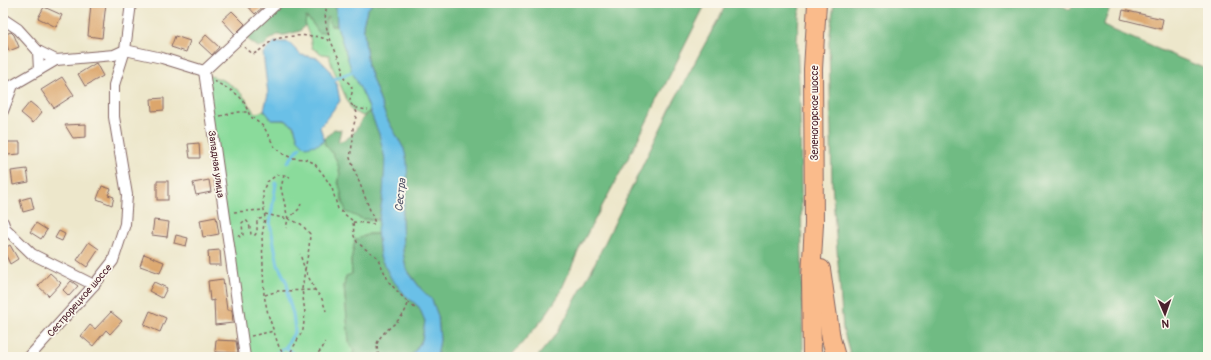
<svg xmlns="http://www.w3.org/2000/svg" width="1211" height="360" font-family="Pangolin,sans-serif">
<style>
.green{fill:#8adb9b;stroke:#6a7d63}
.forest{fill:#6fbb83;stroke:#5c6d57}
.water{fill:#6ac0e7;stroke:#5a7089}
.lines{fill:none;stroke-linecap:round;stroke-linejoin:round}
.stream{stroke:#6ac0e7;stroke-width:3}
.building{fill:#dca66c}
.street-casing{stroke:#836563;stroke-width:12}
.highway-casing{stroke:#836563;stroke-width:20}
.path{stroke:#836563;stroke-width:1.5;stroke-dasharray:3 3;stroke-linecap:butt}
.street{stroke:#fff;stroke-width:10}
.highway{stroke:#fabb8b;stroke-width:18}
.labels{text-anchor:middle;stroke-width:3.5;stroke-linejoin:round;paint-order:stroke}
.street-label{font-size:10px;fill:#4a1f2b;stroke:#fbf7ec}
.water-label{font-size:11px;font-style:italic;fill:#55576d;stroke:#fbf7ec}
</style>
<rect width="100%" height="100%" fill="#fbf7ec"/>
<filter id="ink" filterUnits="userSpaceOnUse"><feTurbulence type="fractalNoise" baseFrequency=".025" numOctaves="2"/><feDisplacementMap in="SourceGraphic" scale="8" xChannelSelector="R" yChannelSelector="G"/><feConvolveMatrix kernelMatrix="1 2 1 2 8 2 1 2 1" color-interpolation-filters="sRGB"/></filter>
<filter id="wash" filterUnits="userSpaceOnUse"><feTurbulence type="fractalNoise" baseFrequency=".012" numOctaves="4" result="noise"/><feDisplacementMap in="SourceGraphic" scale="16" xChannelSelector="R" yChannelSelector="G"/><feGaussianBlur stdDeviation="0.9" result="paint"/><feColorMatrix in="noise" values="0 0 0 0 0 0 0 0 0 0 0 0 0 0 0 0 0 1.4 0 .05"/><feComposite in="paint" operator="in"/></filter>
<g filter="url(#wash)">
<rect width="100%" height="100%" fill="#ede7cb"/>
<g class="green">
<path d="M328 16 331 26H337L370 111 363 116 352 111 332 66 329 55 322 54 312 48 310 37 305 25 306 17 311 21 319 33Z"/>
<path d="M204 74C210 77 216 77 222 80 239 88 246 98 254 113H258L264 110 272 120C290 120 293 121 298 139L320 144 324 139 325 145 331 150 338 163 340 176 338 183 341 189 342 202 362 219 379 220 378 234H369L355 240 351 261 352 275 346 276 344 286 349 341 354 351 352 357H245Z"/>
</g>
<g class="forest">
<path d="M277 3H338L336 6 337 26H331L328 16 326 18 325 32 319 33 311 21 306 17 305 25 300 31 285 35H277L268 41 264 46 258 47 242 35Z"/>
<path d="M373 3H706L633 149 581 245 559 295 543 319 510 357H437L440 340 438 316 432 300 421 289 406 268 403 252 402 217 408 185 404 149 386 117 368 67 363 24 367 10Z"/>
<path d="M727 3H800L797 40 800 106 803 357H537L558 332 591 271 674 101Z"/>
<path d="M834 3H1057L1070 10 1074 3H1112L1103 26 1208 70V357H851L843 329 832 183 829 42Z"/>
<path d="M370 111C376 126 383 142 385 158 387 176 382 202 379 220L362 219 346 212C343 203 341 193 339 184 338 181 340 178 340 175 339 163 334 153 325 145L324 139 334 129 341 130 338 142C359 137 356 121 370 111Z"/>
<path d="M369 234H378L380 257 391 278 405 295 419 307 425 321 422 340 411 357H352L354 351 349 341 344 286 346 276 352 274 351 261 355 240Z"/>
</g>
<g class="water">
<path d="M338 3H373L367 10 363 24 368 67 386 117 404 149 407 161 408 185 402 217 403 252 406 269 421 289 432 300 438 316 440 340 437 357H411L422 340 425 321 419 307 405 295 391 278 380 257 377 230 383 194 385 159 379 134 365 98 352 72 337 26 336 6Z"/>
<path d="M275 42H288L301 55 318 58 329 69 337 85 340 101 320 127 324 139 320 144 306 147 298 139 294 126 285 120H272L264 110 268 94 263 53Z"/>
</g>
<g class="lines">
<g class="stream">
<path d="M334 79 352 72"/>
<path d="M288 162 300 147"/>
<path d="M276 183 270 223 278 265 287 283 288 298 293 314 295 331 286 347 294 355"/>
<path d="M272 357 286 347"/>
</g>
</g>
<g id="blocks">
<g class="building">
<path d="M91 3H106L102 38 88 36Z"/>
<path d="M245 3H267L255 14Z"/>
<path d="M44 7 62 15 56 27 38 18Z"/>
<path d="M1123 10 1163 19 1161 29 1121 19Z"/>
<path d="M232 11 245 24 235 34 222 20Z"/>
<path d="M11 32 14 35 19 47 9 51 3 35Z"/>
<path d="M206 35 219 47 212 55 199 43Z"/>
<path d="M175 36 190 41 186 52 171 47Z"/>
<path d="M96 63 103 76 85 86 78 74Z"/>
<path d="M62 77 74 95 54 108 41 90Z"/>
<path d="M164 98V110L152 111 151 99Z"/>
<path d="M30 102 42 112 33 123 21 113Z"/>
<path d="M86 124V137L73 138 65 125Z"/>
<path d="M7 142H20V154L7 155Z"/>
<path d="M199 143 200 158H190L188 144Z"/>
<path d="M27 169 29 182 13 185 11 171Z"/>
<path d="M209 180 211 192 196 195 193 183Z"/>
<rect x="157" y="181" width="11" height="19"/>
<path d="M102 186 111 189 108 195 114 197 112 205 97 199Z"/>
<path d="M31 197 34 209 23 212 20 200Z"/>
<path d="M216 217 219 234 203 237 200 220Z"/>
<path d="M154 220 169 222 167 237 152 235Z"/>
<path d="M36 223 47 230 41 239 30 232Z"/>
<path d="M59 231 65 234 62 241 55 238Z"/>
<path d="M176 235 188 238 186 246 174 243Z"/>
<path d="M89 242 99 249 87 267 77 260Z"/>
<path d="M10 245 18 259 10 264 3 249Z"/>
<path d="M220 250 221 265H209L208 251Z"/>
<path d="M144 254 164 262 160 273 140 266Z"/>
<path d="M50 273 61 283 49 296 38 286Z"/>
<path d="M223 279 227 310H232L233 323 215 325 214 300 210 301 208 281Z"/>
<path d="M71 281 78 286 69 296 63 290Z"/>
<path d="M154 282 167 288 162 298 149 291Z"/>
<path d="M150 311 166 318 160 332 144 325Z"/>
<path d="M111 312 122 321 110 334 106 330 93 346 81 336 90 325 95 329Z"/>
<path d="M216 340 236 341 238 353 215 352Z"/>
</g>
</g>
</g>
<g filter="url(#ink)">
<use href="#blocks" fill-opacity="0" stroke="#836563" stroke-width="1"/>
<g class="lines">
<defs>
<g id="street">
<path d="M3 19 18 29 38 51 39 70 13 85 3 111"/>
<path d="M38 51 56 60"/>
<path d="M39 70 56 60 114 55 125 50 162 58 204 71"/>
<path d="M3 222 5 228 32 254 94 285"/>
<path d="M29 357 94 285 113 261 125 224 127 195 114 117V85L125 50 131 3"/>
<path d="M245 357 204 71 277 3"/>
</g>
<g id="highway">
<path d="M821 269 831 339 836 357"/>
<path d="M812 357 811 277 814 224 813 69 817 3"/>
</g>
</defs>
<use href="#street" class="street-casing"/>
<use href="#highway" class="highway-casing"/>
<g class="path">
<path d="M328 3C319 25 335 48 343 68 339 82 352 80 352 90 353 95 347 100 352 105 356 109 363 109 368 110"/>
<path d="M244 47 253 54C261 51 266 44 274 40 285 35 319 33 329 41"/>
<path d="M214 81 232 91 239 96 244 102 250 116 264 127 274 146 283 154 292 158 305 159 314 163 323 174 332 188 338 209 353 221 354 236 357 242 364 248 377 257 389 282 408 303C404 323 381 329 377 344 377 348 378 353 379 357"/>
<path d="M220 116 239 112H248"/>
<path d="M284 175 281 188 288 219 286 228"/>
<path d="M234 212 264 210"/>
<path d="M265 214 288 219 301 224 310 234 309 248 305 270 315 290 322 299 326 311"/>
<path d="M288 219 299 209 301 204"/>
<path d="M353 222 374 224 375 223 350 158 353 139V128L357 113 354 106"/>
<path d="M238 235 240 237 243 235 242 223 245 220C250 222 250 229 251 234L255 235 257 232V221L259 219 265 218"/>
<path d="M265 295 278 291 315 290"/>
<path d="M408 302 417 310"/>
<path d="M251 336 274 331"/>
<path d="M285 357 279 347 268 314 264 295 262 236 265 218 263 202V190L267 182 277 175H284L290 177"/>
<path d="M288 357 303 330 305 313 302 289 305 270 300 254"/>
<path d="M314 357 322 349 325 342"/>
</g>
<use href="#street" class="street"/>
<use href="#highway" class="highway"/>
</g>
</g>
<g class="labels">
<g class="street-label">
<text transform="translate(814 113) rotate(-90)" y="4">Зеленогорское шоссе</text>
<text transform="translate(217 164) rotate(82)" y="4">Западная улица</text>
<text transform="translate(79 300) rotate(-49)" y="4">Сестрорецкое шоссе</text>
</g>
<g class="water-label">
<text transform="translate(400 195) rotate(-84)" y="4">Сестра</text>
</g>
</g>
<rect width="1211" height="360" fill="none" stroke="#fbf7ec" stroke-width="16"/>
<g transform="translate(1165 314) rotate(178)" stroke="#fbf7ec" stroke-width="3" paint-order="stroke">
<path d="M0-3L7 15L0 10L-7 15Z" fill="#4a1f2b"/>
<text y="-6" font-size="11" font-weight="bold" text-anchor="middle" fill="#4a1f2b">N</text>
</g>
</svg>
